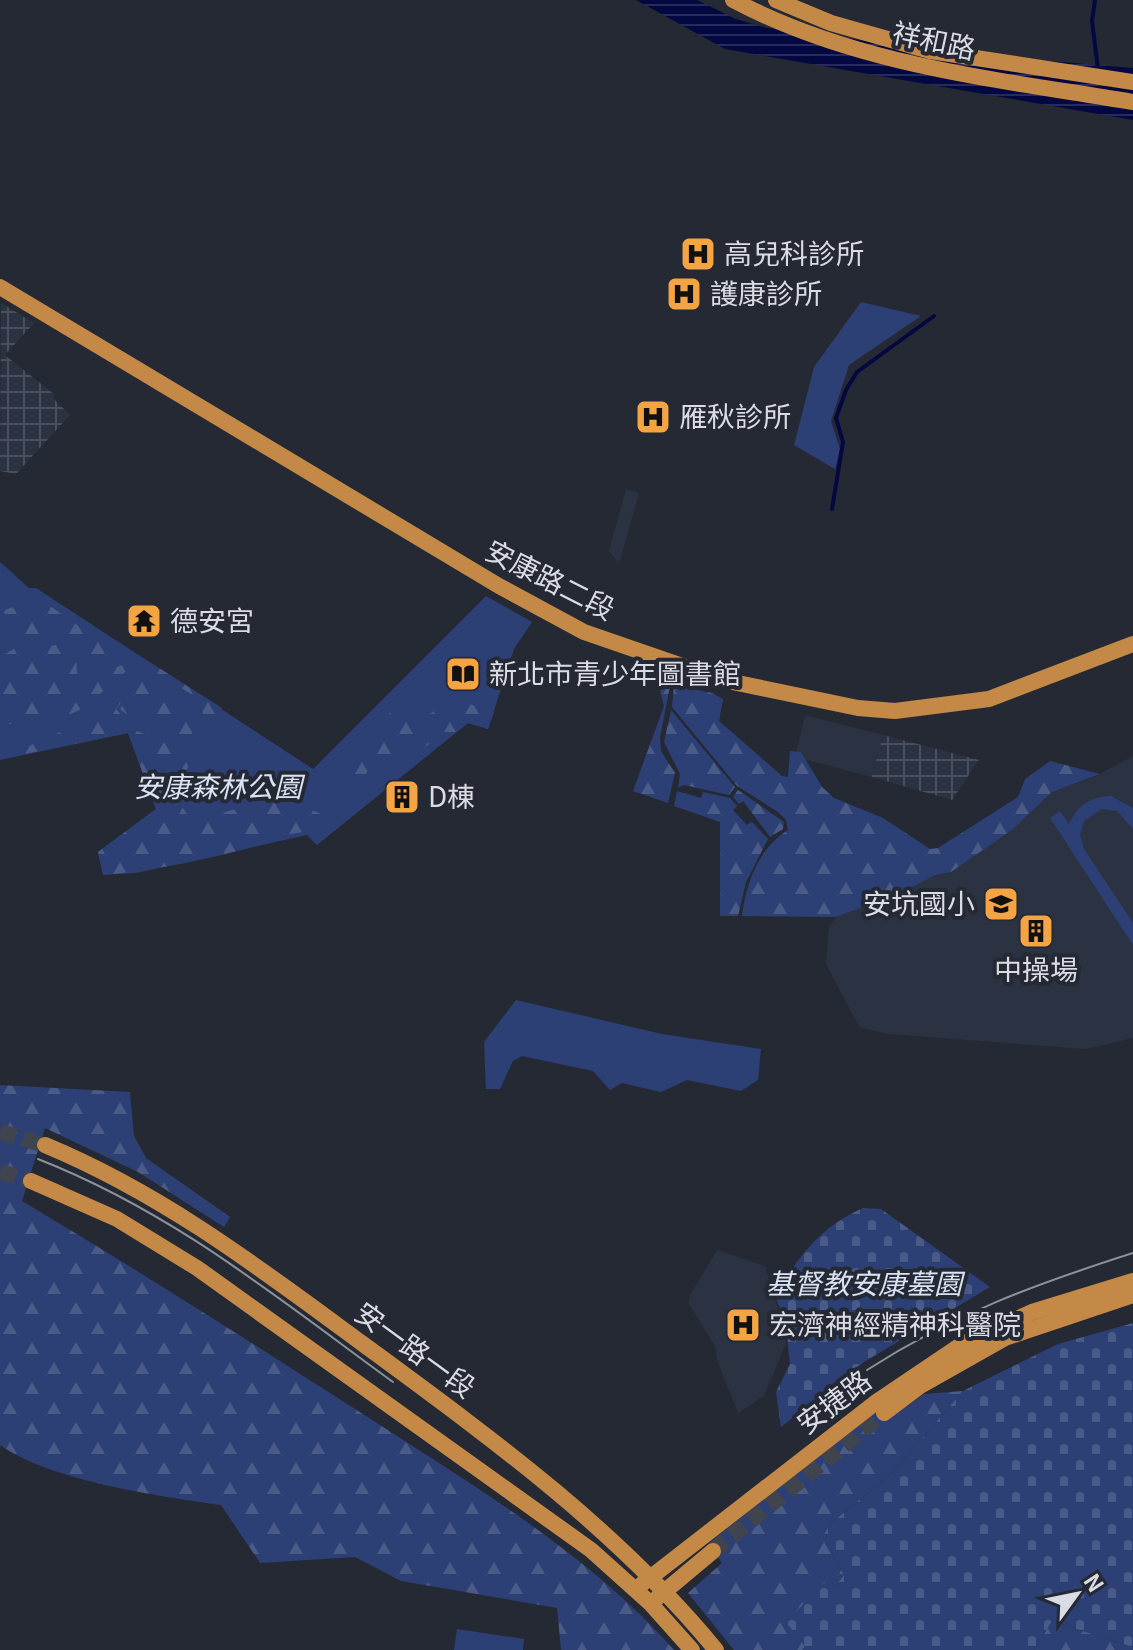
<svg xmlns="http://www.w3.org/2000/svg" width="1133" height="1650" font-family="Georgia,'Noto Sans TC',serif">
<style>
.built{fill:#2b3242}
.industrial{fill:url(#industrial-grid)}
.green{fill:#2d4075}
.forest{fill:url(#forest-firs)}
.cemetery{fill:url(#cemetery-stones)}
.water{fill:url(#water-rules)}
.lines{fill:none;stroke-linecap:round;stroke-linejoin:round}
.stream{stroke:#030840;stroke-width:4}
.secondary-tunnel{stroke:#40444e;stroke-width:16;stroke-dasharray:16 8;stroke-linecap:butt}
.secondary{stroke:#c48946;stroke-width:16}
.tram{stroke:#8d9199;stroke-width:2}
.labels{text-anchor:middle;stroke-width:8;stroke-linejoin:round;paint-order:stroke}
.street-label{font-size:28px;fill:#d9dce3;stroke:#252934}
.poi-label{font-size:28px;fill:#d9dce3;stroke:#252934;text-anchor:start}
.park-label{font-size:28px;font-style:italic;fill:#dae2f4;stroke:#252934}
</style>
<defs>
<pattern id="industrial-grid" width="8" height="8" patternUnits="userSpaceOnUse" patternTransform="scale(2)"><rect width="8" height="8" fill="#2b3242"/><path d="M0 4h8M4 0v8" fill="none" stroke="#494f5d"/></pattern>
<pattern id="forest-firs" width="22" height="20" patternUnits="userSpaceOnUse" patternTransform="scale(2)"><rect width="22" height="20" fill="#2d4075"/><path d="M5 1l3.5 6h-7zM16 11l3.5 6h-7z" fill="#4b5b88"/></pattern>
<pattern id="cemetery-stones" width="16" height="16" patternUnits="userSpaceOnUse" patternTransform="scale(2)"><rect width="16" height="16" fill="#2d4075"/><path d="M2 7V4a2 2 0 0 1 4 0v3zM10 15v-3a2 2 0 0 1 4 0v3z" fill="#4b5b88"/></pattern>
<pattern id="water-rules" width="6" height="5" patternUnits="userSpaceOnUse" patternTransform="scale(2)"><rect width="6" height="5" fill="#030840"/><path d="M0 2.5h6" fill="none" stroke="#272b5b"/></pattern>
</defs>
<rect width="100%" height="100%" fill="#252934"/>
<g class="built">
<path d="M626 489 639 493 619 564 609 551Z"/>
<path d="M805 715 883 735 872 777 795 757Z"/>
<path d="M1133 756V1038L1086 1049 887 1034 859 1027 826 964 829 927 836 917 903 892 935 875 951 872 1012 830 1052 792 1094 777Z"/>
<path d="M717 1250 765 1266 785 1332 786 1344 764 1396 738 1413 717 1360 716 1348 689 1304 690 1295Z"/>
</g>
<g class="industrial">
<path d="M1 303 34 323 5 355 55 395 53 398 70 415 16 474 0 471Z"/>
<path d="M883 735 979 760 952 800 872 777Z"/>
</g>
<g class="green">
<path d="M861 302 921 316 849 365 831 421 840 449 835 469 794 445 814 367Z"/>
<path d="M0 562 29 588H36L313 769 486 596 532 622 514 649 488 729 468 723 317 845 307 835 136 873 103 875 98 852 156 809 128 733 0 760Z"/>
<path d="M1111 796 1133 808V829L1117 811 1102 809 1084 821 1080 835 1084 849 1133 923V945L1050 818 1060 811 1069 824C1078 805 1090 797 1111 796Z"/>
<path d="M516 1000 662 1034 761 1049 758 1080 741 1091 687 1080 661 1092 622 1083 610 1090 593 1071 522 1056 513 1061 500 1089H486L484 1042Z"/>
<path d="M457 1629 524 1639 523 1650H454Z"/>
</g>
<g class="forest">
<path d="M39 598 108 647 113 662 90 670C86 661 83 648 74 642 56 630 17 634 0 646V636L15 623 2 611Z"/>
<path d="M62 645 76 654 77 673 83 677 67 707 46 720 44 717 0 726V657L17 647Z"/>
<path d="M139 660 84 708 55 721 76 700 86 676Z"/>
<path d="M148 661 222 708 180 781C178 758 211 733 201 700L156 673Z"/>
<path d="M147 674 196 704 191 740 170 777 176 786 172 793 193 822 262 801 296 805 314 803 309 809 326 816 371 777 378 784 316 830 264 838 265 844C212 858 158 871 103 875L98 852 156 809 128 733 0 759 76 725 140 677 116 709 137 731 147 735 155 725V718L145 709 131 718 120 709Z"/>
<path d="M658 683 670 686 660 738 661 751 675 773 668 803 633 791 664 706Z"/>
<path d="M674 685 712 693 723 699 719 721 782 776 788 777 790 751 801 752 822 787 834 798 883 818 930 849 938 848 1018 797 1025 779 1050 761 1100 774 1052 792 1012 830 951 872 935 875 903 892 836 917 742 916C746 883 759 848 788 830L786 820 778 812 737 786 672 707Z"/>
<path d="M448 697 494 712 488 729 468 723 457 732H443L421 751 396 752 369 770 357 784 342 771 394 708 402 710 418 726Z"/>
<path d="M671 710 735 787 729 795 684 785 678 788 680 774 664 742Z"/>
<path d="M738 790 784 822 783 829 770 837 743 801 739 804 733 797Z"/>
<path d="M677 791 701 798 703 792 730 798 737 806 733 810 747 825 752 822 768 839 746 882 738 916H720V822L674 806Z"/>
<path d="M0 1085 130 1092 134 1136 146 1158 230 1217 224 1227 138 1172 45 1128 22 1201C138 1270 252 1343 366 1416 474 1486 588 1553 674 1650H561L557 1608 401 1581 355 1557 260 1563 221 1505C158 1496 51 1481 0 1445Z"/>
<path d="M963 1391 891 1474 830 1524 823 1536 844 1575 833 1589 805 1647 802 1650H734L688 1593 722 1563 708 1544 879 1406 889 1419 924 1394Z"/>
<path d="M1052 1621 1133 1647V1650H1034Z"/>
</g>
<g class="cemetery">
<path d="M863 1208 881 1209 990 1287 864 1362 781 1427 776 1392 790 1364 785 1320 774 1294C801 1256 818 1228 863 1208Z"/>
<path d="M1133 1323V1647L1052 1621 1034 1650H802L805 1646 786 1622 824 1583 833 1589 844 1575 823 1536 830 1524 891 1474 963 1391 1058 1344Z"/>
</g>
<path class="water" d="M636 0H697L736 19 767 28 976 55 1133 68V120L725 49Z"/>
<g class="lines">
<g class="stream">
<path d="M1095 0 1092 21 1098 69"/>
<path d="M832 509 843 442 836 418 846 390 857 372 934 316"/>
</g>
<g class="secondary-tunnel">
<path d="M0 1132 45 1145"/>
<path d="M0 1172 31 1181"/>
<path d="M713 1551 884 1413"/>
</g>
<g class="secondary">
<path d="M733 0C858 66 996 79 1133 102"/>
<path d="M776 0 831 23 930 51 1133 82"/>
<path d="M0 287 499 586 584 632 723 680 858 708 895 711 989 699 1133 644"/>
<path d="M45 1145C163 1194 261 1269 363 1344 488 1436 617 1529 716 1650"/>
<path d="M31 1181 117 1219 197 1268 591 1550 650 1603 692 1650"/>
<path d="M884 1413 920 1386 1005 1338 1133 1295"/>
<path d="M642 1584 875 1403 961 1345 1032 1312 1133 1281"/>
<path d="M658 1597 713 1551"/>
</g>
<g class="tram">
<path d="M38 1159C175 1213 276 1297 393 1382"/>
<path d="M867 1370C956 1313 1033 1285 1133 1253"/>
</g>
</g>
<defs>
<symbol id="hospital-square" viewBox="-11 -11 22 22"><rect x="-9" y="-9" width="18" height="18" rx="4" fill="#f4a443" stroke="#252934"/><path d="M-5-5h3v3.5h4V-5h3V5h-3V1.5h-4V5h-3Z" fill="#111"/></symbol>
<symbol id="temple-square" viewBox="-11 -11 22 22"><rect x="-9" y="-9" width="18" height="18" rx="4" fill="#f4a443" stroke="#252934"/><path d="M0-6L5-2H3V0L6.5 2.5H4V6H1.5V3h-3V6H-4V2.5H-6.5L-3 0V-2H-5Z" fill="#111"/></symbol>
<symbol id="library-square" viewBox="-11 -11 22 22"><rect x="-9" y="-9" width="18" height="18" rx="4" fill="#f4a443" stroke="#252934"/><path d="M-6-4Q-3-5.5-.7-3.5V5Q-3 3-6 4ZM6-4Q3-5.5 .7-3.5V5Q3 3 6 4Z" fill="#111"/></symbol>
<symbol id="building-square" viewBox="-11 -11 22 22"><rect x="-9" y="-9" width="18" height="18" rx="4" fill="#f4a443" stroke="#252934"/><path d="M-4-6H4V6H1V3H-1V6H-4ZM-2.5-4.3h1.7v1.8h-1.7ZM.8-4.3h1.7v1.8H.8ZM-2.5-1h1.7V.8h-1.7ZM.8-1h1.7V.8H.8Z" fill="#111"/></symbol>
<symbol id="school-square" viewBox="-11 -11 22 22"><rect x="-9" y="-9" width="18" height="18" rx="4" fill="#f4a443" stroke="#252934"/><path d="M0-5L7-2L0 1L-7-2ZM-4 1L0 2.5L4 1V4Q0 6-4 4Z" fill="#111"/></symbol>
</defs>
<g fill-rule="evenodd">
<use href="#hospital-square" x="678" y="234" width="40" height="40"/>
<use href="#hospital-square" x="664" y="274" width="40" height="40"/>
<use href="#hospital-square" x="633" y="397" width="40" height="40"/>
<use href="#temple-square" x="124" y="601" width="40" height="40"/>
<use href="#library-square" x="443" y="654" width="40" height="40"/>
<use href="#building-square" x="382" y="777" width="40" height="40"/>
<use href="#school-square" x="981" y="884" width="40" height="40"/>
<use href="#building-square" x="1016" y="911" width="40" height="40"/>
<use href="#hospital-square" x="723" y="1305" width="40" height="40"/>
</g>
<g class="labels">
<g class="street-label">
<text transform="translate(934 41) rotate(12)" y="10">祥和路</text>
<text transform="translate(550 580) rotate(27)" y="10">安康路二段</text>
<text transform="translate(415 1350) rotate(36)" y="10">安一路一段</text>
<text transform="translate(834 1402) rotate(-37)" y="10">安捷路</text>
</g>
<g class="poi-label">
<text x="724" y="264">高兒科診所</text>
<text x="710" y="304">護康診所</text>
<text x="679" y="427">雁秋診所</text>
<text x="170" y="631">德安宮</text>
<text x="489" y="684">新北市青少年圖書館</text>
<text x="428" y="807">D棟</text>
<text x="975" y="914" text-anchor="end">安坑國小</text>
<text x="1036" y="980" text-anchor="middle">中操場</text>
<text x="769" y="1335">宏濟神經精神科醫院</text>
</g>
<g class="park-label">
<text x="218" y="797">安康森林公園</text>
<text x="864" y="1294">基督教安康墓園</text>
</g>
</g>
<g transform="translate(1077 1594) rotate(57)" stroke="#252934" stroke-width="6" paint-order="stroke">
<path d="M0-6L14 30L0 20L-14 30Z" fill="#d9dce3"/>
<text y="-12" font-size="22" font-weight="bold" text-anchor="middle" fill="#d9dce3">N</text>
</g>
</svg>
